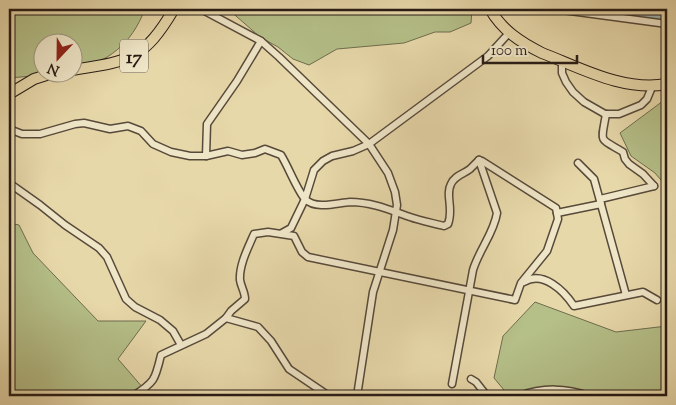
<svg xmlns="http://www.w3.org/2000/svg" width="676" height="405" font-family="'Sorts Mill Goudy',serif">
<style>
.green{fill:#b5bf88;stroke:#6e6d4e}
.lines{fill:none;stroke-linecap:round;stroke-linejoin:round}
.river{stroke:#9bb7b4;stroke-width:11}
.street-casing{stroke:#574a3a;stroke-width:9}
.primary-casing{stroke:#271b15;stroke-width:12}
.street{stroke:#efe6c8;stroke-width:6}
.primary{stroke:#e7d8aa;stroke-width:10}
.labels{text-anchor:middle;stroke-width:5;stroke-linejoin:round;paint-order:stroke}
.shield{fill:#efe6c8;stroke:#63584b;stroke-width:1}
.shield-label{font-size:19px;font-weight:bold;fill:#271b15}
</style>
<rect width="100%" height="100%" fill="#e7d8aa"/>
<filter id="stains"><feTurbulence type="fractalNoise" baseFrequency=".004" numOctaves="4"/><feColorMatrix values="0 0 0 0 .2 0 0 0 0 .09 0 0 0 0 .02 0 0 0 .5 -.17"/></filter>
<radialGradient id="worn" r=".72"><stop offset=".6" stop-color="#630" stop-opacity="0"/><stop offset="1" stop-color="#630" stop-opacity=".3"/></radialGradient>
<g class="green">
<path d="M9 9H145C131 45 109 61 73 71L72 42H42V72L67 73 9 78Z"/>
<path d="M228 9 243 10 249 9H472L471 23 450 32H435L404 43 337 49 309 65 293 59 278 47 260 37Z"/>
<path d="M667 98V187L655 173 631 156 620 133Z"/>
<path d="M9 223 19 225 33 253 98 321H146L118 359 150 396H9Z"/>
<path d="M535 302 616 332 667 326V392L663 396H509L494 378 503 336Z"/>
</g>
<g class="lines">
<path class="river" d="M615 9 667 16"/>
<defs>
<g id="street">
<path d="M201 9 261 41 279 57 369 144 388 173 395 192 397 205 393 230 373 292 357 396"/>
<path d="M555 9 667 24"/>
<path d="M562 60V73L566 82 573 92 584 102 605 114H619L641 105 647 99 652 87"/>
<path d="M606 114C601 144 598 137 623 152L625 159 629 164 643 174 654 186"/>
<path d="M9 129 22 134H40L75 124 84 123 110 129 128 126 141 131 153 144 171 152 190 156H206L228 151 242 155 255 153 265 149 281 155C288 166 297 190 305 199 316 210 337 203 350 202 372 202 390 210 410 217 421 221 433 223 444 226L448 224C454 209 445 195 451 184 455 175 464 174 470 169 473 166 476 163 479 160"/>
<path d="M206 156 207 124 237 81 261 41"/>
<path d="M578 163 594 179 626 295"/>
<path d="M9 183 40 205 65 225 99 248 107 257 126 299 135 307 160 320 173 331 181 345"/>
<path d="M600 199 654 186"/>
<path d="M557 213 601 204"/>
<path d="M282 233 291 228 305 199 314 170 323 161 332 156 353 151 369 144 488 56 509 33"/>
<path d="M524 282C543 270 564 291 574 306L643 292 657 300"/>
<path d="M226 318 258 327 271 341 289 369 329 396"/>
<path d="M471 379 476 382 487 396"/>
<path d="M452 384 473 270C479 250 494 233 497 213L479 160"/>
<path d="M133 396C155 382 155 380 161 355L206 334 226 318 231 311 245 299C245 292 241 287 240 280 239 265 248 248 254 234L268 232 294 236 302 252 308 257 515 300 521 283 547 251 558 219 556 208 482 161 479 160"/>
<path d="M520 396C542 387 567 388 589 396"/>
</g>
<g id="primary">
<path d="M490 9C502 30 520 42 542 53 581 68 624 92 667 84"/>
<path d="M72 70C129 61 143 61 174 9"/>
<path d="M9 94 34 79 56 72"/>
</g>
</defs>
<use href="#street" class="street-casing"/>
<use href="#primary" class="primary-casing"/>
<use href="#street" class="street"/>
<use href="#primary" class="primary"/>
</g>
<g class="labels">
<rect class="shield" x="120" y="39.5" width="28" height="33" rx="4"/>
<g class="shield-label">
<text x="134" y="63">17</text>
</g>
</g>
<rect width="676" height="405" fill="none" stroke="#e7d8aa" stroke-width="30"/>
<rect x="10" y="10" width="656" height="385" fill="none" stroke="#271b15" stroke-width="2.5"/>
<rect x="15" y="15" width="646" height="375" fill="none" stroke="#271b15"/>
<g transform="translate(58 58) rotate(202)"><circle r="24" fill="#efe6c8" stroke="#9f9580"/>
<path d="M0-4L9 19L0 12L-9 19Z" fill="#8f2418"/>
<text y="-8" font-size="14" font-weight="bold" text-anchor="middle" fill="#271b15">N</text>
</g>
<path d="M483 55v8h94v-8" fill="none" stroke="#271b15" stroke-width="2.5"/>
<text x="491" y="55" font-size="15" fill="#271b15" stroke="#efe6c8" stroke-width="4" paint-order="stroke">100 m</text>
<rect width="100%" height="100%" filter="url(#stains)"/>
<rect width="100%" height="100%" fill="url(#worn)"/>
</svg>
